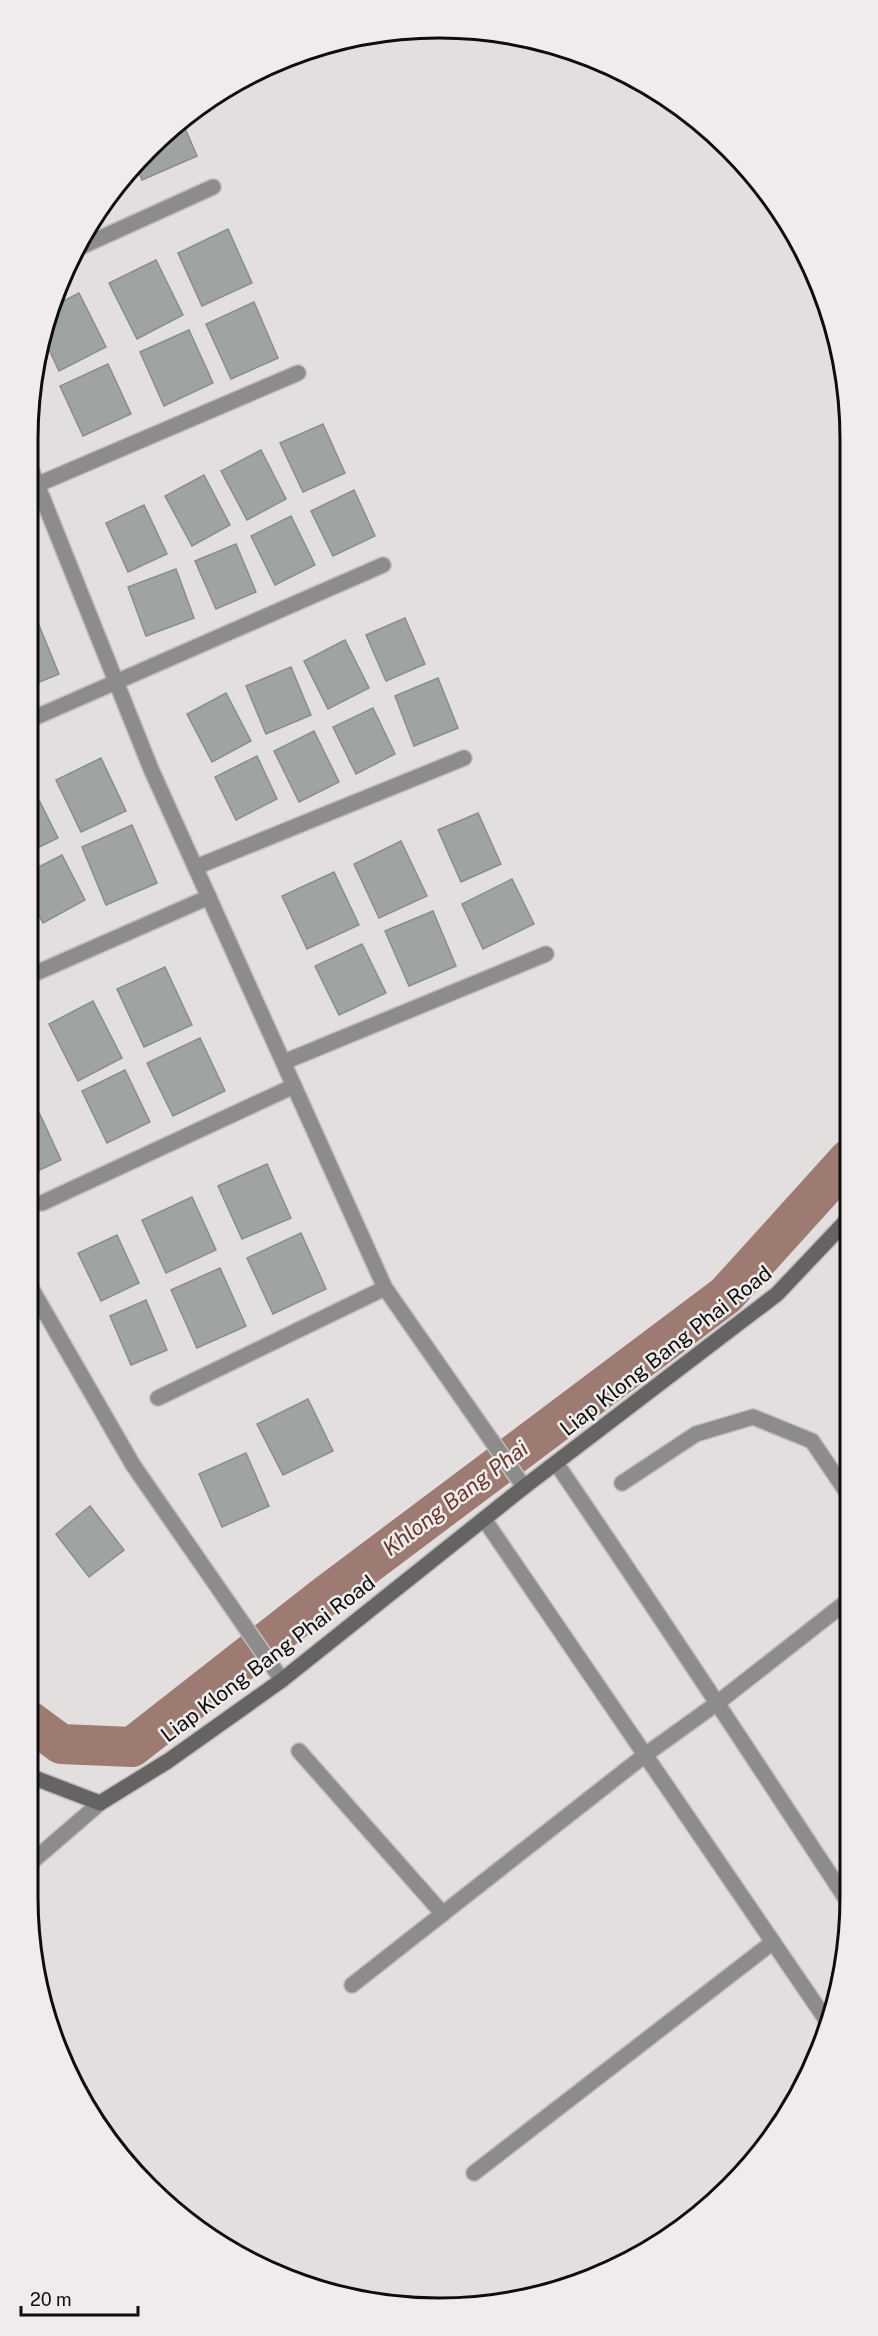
<svg xmlns="http://www.w3.org/2000/svg" width="878" height="2336" font-family="'Public Sans',sans-serif">
<style>
.lines{fill:none;stroke-linecap:round;stroke-linejoin:round}
.canal{stroke:#9d7b73;stroke-width:40}
.building{fill:#a0a3a4;stroke:#898d8d;stroke-width:1.5}
.street-casing{stroke:#c0bdbd;stroke-width:18}
.secondary-casing{stroke:#c0bdbd;stroke-width:18}
.street{stroke:#8d8c8b;stroke-width:15}
.secondary{stroke:#666463;stroke-width:15}
.labels{text-anchor:middle;stroke-width:5;stroke-linejoin:round;paint-order:stroke}
.street-label{font-size:21px;fill:#0e0d0d;stroke:#efeceb}
.water-label{font-size:22px;font-style:italic;fill:#6a372d;stroke:#efeceb}
.rim{fill:none;stroke:#0e0d0d;stroke-width:3}
</style>
<rect width="100%" height="100%" fill="#e2dfde"/>
<g class="lines">
<path class="canal" d="M27 1719 61 1744 132 1747 325 1596 726 1295 849 1159"/>
</g>
<g class="building">
<path d="M181 119 197 156 142 180 135 163 168 129Z"/>
<path d="M123 177 127 184 110 192 112 188Z"/>
<path d="M228 229 252 283 202 306 178 253Z"/>
<path d="M156 260 183 315 137 339 109 283Z"/>
<path d="M79 293 106 347 59 371 41 332 50 308Z"/>
<path d="M254 302 278 358 231 379 206 324Z"/>
<path d="M189 330 213 383 164 406 140 352Z"/>
<path d="M108 364 131 414 83 436 60 386Z"/>
<path d="M323 424 345 473 303 492 280 443Z"/>
<path d="M261 450 286 499 247 520 221 471Z"/>
<path d="M204 475 230 525 192 546 165 496Z"/>
<path d="M354 490 375 536 333 556 311 511Z"/>
<path d="M144 505 167 554 128 572 106 523Z"/>
<path d="M291 516 315 565 275 585 251 536Z"/>
<path d="M236 544 256 592 216 609 195 561Z"/>
<path d="M176 569 194 618 146 636 128 587Z"/>
<path d="M36 618 59 674 27 687V621Z"/>
<path d="M405 618 425 664 386 681 366 635Z"/>
<path d="M345 640 369 688 328 709 304 661Z"/>
<path d="M291 667 311 715 266 734 246 686Z"/>
<path d="M438 678 458 728 414 746 395 696Z"/>
<path d="M226 693 251 741 212 762 187 714Z"/>
<path d="M373 708 395 754 356 774 333 727Z"/>
<path d="M314 731 339 782 299 802 274 751Z"/>
<path d="M257 756 277 799 236 820 215 777Z"/>
<path d="M101 758 126 811 81 832 56 780Z"/>
<path d="M33 788 58 838 27 853V790Z"/>
<path d="M478 813 501 864 461 882 438 830Z"/>
<path d="M132 825 157 883 106 905 82 847Z"/>
<path d="M401 841 427 896 379 918 354 864Z"/>
<path d="M62 855 85 900 43 923 27 893V873Z"/>
<path d="M334 872 359 925 307 949 282 896Z"/>
<path d="M512 879 534 924 483 949 462 904Z"/>
<path d="M433 911 456 966 409 986 385 931Z"/>
<path d="M362 944 386 993 339 1015 315 966Z"/>
<path d="M165 967 192 1025 144 1047 117 989Z"/>
<path d="M93 1001 122 1058 78 1081 49 1024Z"/>
<path d="M200 1038 225 1091 173 1116 147 1063Z"/>
<path d="M125 1070 150 1122 107 1143 82 1091Z"/>
<path d="M37 1108 61 1160 27 1176V1113Z"/>
<path d="M267 1164 291 1218 242 1239 218 1186Z"/>
<path d="M192 1197 216 1250 166 1273 142 1220Z"/>
<path d="M301 1233 326 1289 273 1314 247 1258Z"/>
<path d="M117 1235 139 1283 101 1301 78 1253Z"/>
<path d="M220 1268 246 1326 197 1348 171 1290Z"/>
<path d="M146 1300 167 1350 131 1365 110 1316Z"/>
<path d="M308 1399 333 1451 283 1475 257 1424Z"/>
<path d="M246 1453 269 1506 222 1527 199 1474Z"/>
<path d="M90 1506 124 1550 89 1577 56 1534Z"/>
</g>
<g class="lines">
<defs>
<g id="street">
<path d="M74 250 213 187"/>
<path d="M27 459 151 769 385 1288 524 1487"/>
<path d="M27 489 298 373"/>
<path d="M27 721 383 565"/>
<path d="M196 867 464 758"/>
<path d="M27 977 209 897"/>
<path d="M284 1062 546 954"/>
<path d="M42 1203 294 1086"/>
<path d="M27 1281 133 1465 282 1680"/>
<path d="M158 1398 385 1288"/>
<path d="M556 1463C656 1609 753 1757 850 1905"/>
<path d="M622 1483 696 1434 753 1417 812 1441 850 1497"/>
<path d="M484 1519 829 2024"/>
<path d="M299 1751 443 1914"/>
<path d="M27 1866 100 1803"/>
<path d="M352 1985 645 1755 716 1704 850 1599"/>
<path d="M474 2173 773 1942"/>
</g>
<path id="secondary" d="M27 1775 100 1803 168 1761 282 1680 524 1487 777 1294 849 1218"/>
</defs>
<use href="#street" class="street-casing"/>
<use href="#secondary" class="secondary-casing"/>
<use href="#street" class="street"/>
<use href="#secondary" class="secondary"/>
</g>
<g class="labels">
<g class="street-label">
<text transform="translate(666 1351) rotate(-38)" y="7">Liap Klong Bang Phai Road</text>
<text transform="translate(268 1659) rotate(-37)" y="7">Liap Klong Bang Phai Road</text>
</g>
<g class="water-label">
<text transform="translate(455 1498) rotate(-37)" y="8">Khlong Bang Phai</text>
</g>
</g>
<path d="M0 0H878V2336H0ZM439 38H439A401 401 0 0 1 840 439V1897A401 401 0 0 1 439 2298H439A401 401 0 0 1 38 1897V439A401 401 0 0 1 439 38Z" fill="#efeceb" fill-rule="evenodd"/>
<path class="rim" d="M439 38H439A401 401 0 0 1 840 439V1897A401 401 0 0 1 439 2298H439A401 401 0 0 1 38 1897V439A401 401 0 0 1 439 38Z"/>
<path d="M21 2306v9h117v-9" fill="none" stroke="#0e0d0d" stroke-width="3"/>
<text x="30" y="2306" font-size="18" fill="#0e0d0d" stroke="#efeceb" stroke-width="4.5" paint-order="stroke">20 m</text>
</svg>
